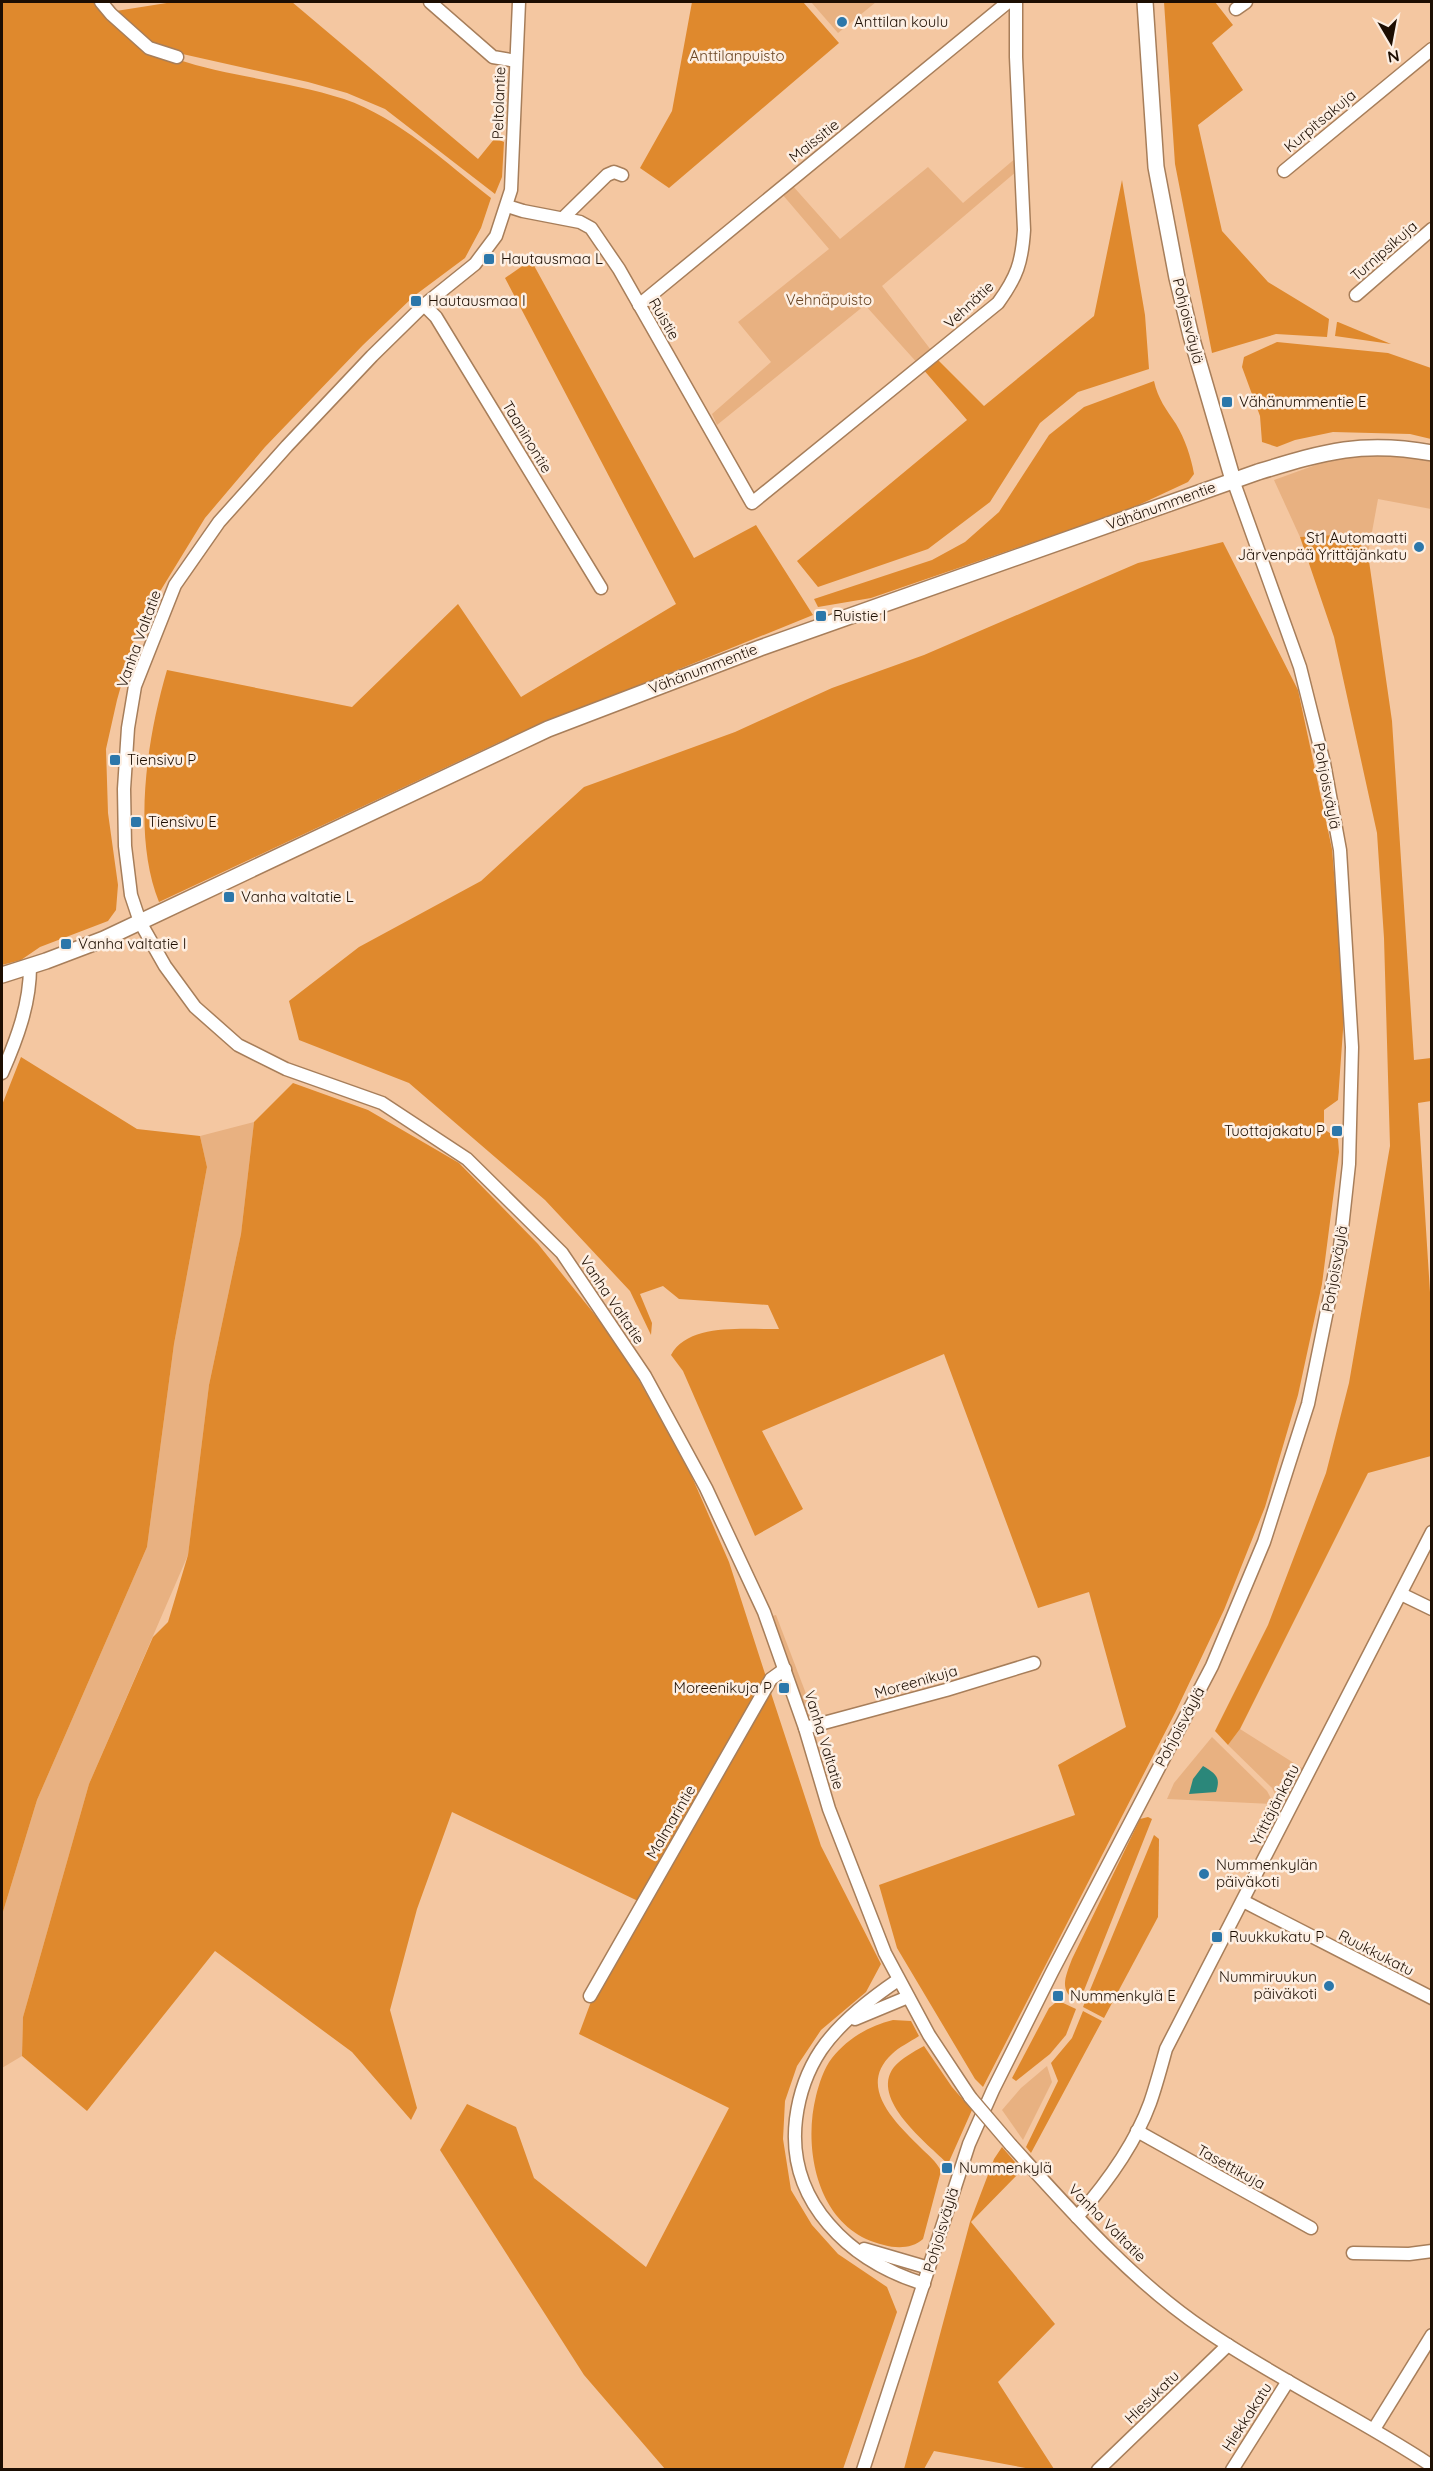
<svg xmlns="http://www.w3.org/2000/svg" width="1433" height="2471" font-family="Quicksand,sans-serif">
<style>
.green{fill:#e8b181}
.forest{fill:#df892d}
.water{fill:#2b877a}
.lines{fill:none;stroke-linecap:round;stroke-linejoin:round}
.minor-casing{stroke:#a77e5a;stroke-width:15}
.major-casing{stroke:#a77e5a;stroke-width:18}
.minor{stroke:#fff;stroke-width:12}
.major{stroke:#fff;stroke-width:15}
.minor-bridge-casing{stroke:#a77e5a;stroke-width:15;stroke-linecap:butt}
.minor-bridge{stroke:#fff;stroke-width:12}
.poi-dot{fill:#2c77aa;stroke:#fdefe3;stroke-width:2}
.labels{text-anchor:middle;stroke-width:5;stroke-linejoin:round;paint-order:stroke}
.poi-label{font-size:15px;fill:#1d0e02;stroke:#fdefe3;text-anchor:start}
.park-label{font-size:15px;fill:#6a4523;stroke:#fdefe3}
.street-label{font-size:15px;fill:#1d0e02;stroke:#fdefe3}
</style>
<rect width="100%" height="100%" fill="#f4c7a1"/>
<g class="green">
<path d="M811 2H876L838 33Z"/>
<path d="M1017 157V171L882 286 934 354 920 366 865 305 717 425 712 414 771 362 738 322 829 249 782 194 792 185 840 239 928 167 963 203Z"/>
<path d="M1394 453 1431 461V509L1378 499 1368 554 1352 534 1300 537 1274 480 1335 458Z"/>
<path d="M254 1122 241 1234 209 1385 188 1555 89 1784 23 2017 22 2056 2 2068V1915L37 1800 147 1547 174 1344 207 1167 200 1136Z"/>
<path d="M776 1615 816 1720 808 1716 772 1620V1616Z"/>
<path d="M1240 1729 1305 1770 1288 1804H1280L1272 1788 1228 1745Z"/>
<path d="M1212 1737 1267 1791 1274 1804 1167 1799 1174 1783Z"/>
<path d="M1047 2066 1052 2082 1023 2140 1002 2110 1021 2088Z"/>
</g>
<g class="forest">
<path d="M2 2H100C111 15 160 54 176 59 230 77 289 81 344 99 399 118 446 163 491 198L481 228 465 258 414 296 363 345 265 447 205 518 137 629 117 700 106 749 108 813 118 885 116 910 108 921 40 947 21 960 2 965Z"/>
<path d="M173 2H292L478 159 495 138 504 142 502 177 495 194 385 109 347 93 308 82 178 53 152 44 116 11Z"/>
<path d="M692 2H803L839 43 669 188 640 168 672 111Z"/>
<path d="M1164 2H1215L1233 25 1212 43 1243 90 1198 125 1222 231 1268 282 1329 319 1327 337 1276 334 1212 353 1175 164Z"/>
<path d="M1122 180 1145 315 1149 369 1078 392 1040 423 990 502 928 549 818 587 797 561 967 420 922 368 936 358 984 406 1094 316Z"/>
<path d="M531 260 694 558 756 525 813 615 502 741 159 902C132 835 147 738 167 670L352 707 458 604 521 697 676 604 505 278Z"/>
<path d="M1337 322H1338L1391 344 1335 336Z"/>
<path d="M1277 342 1388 353 1431 368V439L1410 434 1333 432 1295 440 1277 447 1262 442 1260 416 1242 367 1244 357Z"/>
<path d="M1154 381C1158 399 1166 409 1176 424 1185 439 1191 457 1194 474L1188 482 1130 509 871 598 818 607 814 599 932 560 965 542 999 512 1049 435 1084 407Z"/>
<path d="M1352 534 1368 554 1392 721 1414 1060 1431 1058V1101L1418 1103 1431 1308V1456L1368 1473 1240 1729 1228 1745 1215 1731 1268 1625 1326 1473 1349 1383 1390 1146 1384 938 1377 833 1334 637 1300 537Z"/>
<path d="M1223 542 1298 690 1332 849 1345 1002 1338 1100 1324 1110V1129L1338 1139 1339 1152 1322 1284 1298 1395 1265 1507 1224 1610 1175 1713 983 2087 975 2079 897 1948 879 1885 1075 1815 1058 1765 1126 1727 1089 1592 1038 1608 944 1354 762 1431 803 1509 755 1536 683 1371 671 1355C689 1322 747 1330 779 1329L768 1305 679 1299 663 1286 640 1294 652 1323 651 1335 630 1291 545 1200 409 1083 299 1040 289 1001 359 947 481 881 584 787 735 732 832 688 924 655 1138 563Z"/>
<path d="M21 1057 137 1129 200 1136 207 1167 174 1344 147 1547 37 1800 2 1915V1105Z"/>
<path d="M293 1083 368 1110 459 1163 538 1244 620 1346 689 1470 729 1562 767 1680 638 1901 452 1812 417 1909 390 2010 417 2108 411 2120 352 2052 215 1951 87 2111 22 2056 23 2017 89 1784 153 1637 168 1622 188 1555 209 1385 241 1234 254 1122Z"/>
<path d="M770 1690 821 1846 881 1964 866 1992 821 2030 797 2066 785 2101 783 2139 791 2190 812 2225 838 2254 887 2287 897 2312 843 2469H665L584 2375 440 2150 467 2104 516 2127 534 2178 646 2267 729 2108 579 2034 592 1999Z"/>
<path d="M1148 1817 1152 1819 1079 2003C1058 1991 1065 1978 1072 1959L1140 1819Z"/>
<path d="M1154 1835 1159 1839 1158 1917 1104 2018 1083 2007Z"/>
<path d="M1061 2002 1076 2009 1066 2035 1050 2054 1016 2081 1012 2078 1049 2008 1055 2003Z"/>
<path d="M1083 2011 1102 2021 1031 2153 1026 2147 1058 2081 1051 2063 1072 2038Z"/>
<path d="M893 2020 911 2021 919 2036C910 2042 899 2047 892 2054 856 2087 897 2124 920 2147 927 2154 937 2162 941 2171L923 2239C913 2248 898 2249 884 2245 819 2231 802 2152 816 2096 819 2084 824 2068 832 2058 848 2038 869 2026 893 2020Z"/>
<path d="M924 2046 952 2087 972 2110 948 2164C928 2144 869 2099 894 2067 902 2058 913 2052 924 2046Z"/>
<path d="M1002 2147 1022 2170 971 2222 1055 2324 998 2382 1054 2469H1031L934 2451 924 2469H904L970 2222 994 2159Z"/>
</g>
<path class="water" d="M1203 1766C1216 1774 1221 1777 1216 1792L1189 1794 1193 1779Z"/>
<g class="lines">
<defs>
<g id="minor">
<path d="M101 2 111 14 149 48 177 57"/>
<path d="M430 2 493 57 516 61"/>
<path d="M519 2 511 190 496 236 475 264 424 305 372 356 287 446 219 522 175 585 135 686 128 728 124 789 125 846 131 895 140 922 165 966 195 1007 238 1045 286 1069 382 1103 467 1159 562 1253 645 1376 706 1488 764 1612 805 1728 829 1809 885 1953 929 2035 970 2097"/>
<path d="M1236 9 1246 2"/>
<path d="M1284 171 1432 49"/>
<path d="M507 206 523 211 580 222 591 228 619 269 752 503 998 303C1017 277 1022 262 1024 230L1016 57V2"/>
<path d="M563 218 607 175 614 172 622 175"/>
<path d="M1356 295 1432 229"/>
<path d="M424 305 436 317 601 588"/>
<path d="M639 305 1008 2"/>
<path d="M2 1073C17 1039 30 1004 30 967"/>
<path d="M1401 1594 1432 1609"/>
<path d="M805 1728 946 1690 1034 1663"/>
<path d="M1243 1901 1432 1998"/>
<path d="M898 1980C870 1999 840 2022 821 2050 807 2071 799 2095 796 2119 786 2202 850 2261 924 2284"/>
<path d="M590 1996 771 1679 785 1669"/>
<path d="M855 2019 908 1997"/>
<path d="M1137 2131 1311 2228"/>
<path d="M1011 2145C1071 2211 1131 2280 1205 2330 1278 2380 1358 2417 1432 2466"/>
<path d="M1077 2217C1105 2185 1135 2144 1150 2103 1156 2086 1161 2067 1166 2049L1432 1532"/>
<path d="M864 2249 929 2268"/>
<path d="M1353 2253 1409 2254 1432 2251"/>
<path d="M1374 2429 1432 2335"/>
<path d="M863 2470 969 2144 993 2090 1052 1972 1212 1666 1264 1542 1308 1404 1340 1247 1349 1164 1352 1047 1340 850 1324 763 1300 667 1233 480"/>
<path d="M1098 2470 1228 2345"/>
<path d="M1232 2470 1288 2381"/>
</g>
<g id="major">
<path d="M1145 2 1156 167 1177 278 1191 336 1233 480"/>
<path d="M2 975 46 961 104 939 548 729 760 648 1258 472C1324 452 1362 440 1432 453"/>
</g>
</defs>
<use href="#minor" class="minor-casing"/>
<use href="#major" class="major-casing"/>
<use href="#minor" class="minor"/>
<use href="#major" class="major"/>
<defs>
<path id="minor-bridge" d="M970 2097 1011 2145"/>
</defs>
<use href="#minor-bridge" class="minor-bridge-casing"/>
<use href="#minor-bridge" class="minor-bridge"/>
</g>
<g class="poi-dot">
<circle cx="842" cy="22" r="6"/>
<rect x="483" y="253" width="12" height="12" rx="3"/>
<rect x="410" y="295" width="12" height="12" rx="3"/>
<rect x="1221" y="396" width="12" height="12" rx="3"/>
<circle cx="1419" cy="547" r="6"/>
<rect x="815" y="610" width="12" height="12" rx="3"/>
<rect x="109" y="754" width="12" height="12" rx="3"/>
<rect x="130" y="816" width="12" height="12" rx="3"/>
<rect x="223" y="891" width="12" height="12" rx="3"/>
<rect x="60" y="938" width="12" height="12" rx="3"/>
<rect x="1331" y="1125" width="12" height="12" rx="3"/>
<rect x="778" y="1682" width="12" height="12" rx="3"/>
<circle cx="1204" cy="1874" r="6"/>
<rect x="1211" y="1931" width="12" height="12" rx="3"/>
<circle cx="1329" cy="1986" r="6"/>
<rect x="1052" y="1990" width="12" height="12" rx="3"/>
<rect x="941" y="2162" width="12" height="12" rx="3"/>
</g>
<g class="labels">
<g class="poi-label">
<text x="854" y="27">Anttilan koulu</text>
<text x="501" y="264">Hautausmaa L</text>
<text x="428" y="306">Hautausmaa I</text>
<text x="1239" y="407">Vähänummentie E</text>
<text x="1407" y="543" text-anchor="end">St1 Automaatti<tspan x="1407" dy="17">Järvenpää Yrittäjänkatu</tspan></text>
<text x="833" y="621">Ruistie I</text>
<text x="127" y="765">Tiensivu P</text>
<text x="148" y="827">Tiensivu E</text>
<text x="241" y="902">Vanha valtatie L</text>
<text x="78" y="949">Vanha valtatie I</text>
<text x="1325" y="1136" text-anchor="end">Tuottajakatu P</text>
<text x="772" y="1693" text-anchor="end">Moreenikuja P</text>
<text x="1216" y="1870">Nummenkylän<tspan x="1216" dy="17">päiväkoti</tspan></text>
<text x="1229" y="1942">Ruukkukatu P</text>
<text x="1317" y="1982" text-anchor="end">Nummiruukun<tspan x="1317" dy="17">päiväkoti</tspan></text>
<text x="1070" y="2001">Nummenkylä E</text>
<text x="959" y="2173">Nummenkylä</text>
</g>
<g class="park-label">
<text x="737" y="61">Anttilanpuisto</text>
<text x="829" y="305">Vehnäpuisto</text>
</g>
<g class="street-label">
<text transform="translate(499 103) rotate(-88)" y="5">Peltolantie</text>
<text transform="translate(1320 121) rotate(-40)" y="5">Kurpitsakuja</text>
<text transform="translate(814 141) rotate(-39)" y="5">Maissitie</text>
<text transform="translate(1384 251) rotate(-41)" y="5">Turnipsikuja</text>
<text transform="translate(969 305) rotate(-43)" y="5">Vehnätie</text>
<text transform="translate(664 319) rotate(60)" y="5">Ruistie</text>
<text transform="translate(1188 321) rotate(76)" y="5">Pohjoisväylä</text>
<text transform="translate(527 437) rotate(59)" y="5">Taaninontie</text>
<text transform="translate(1161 506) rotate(-20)" y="5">Vähänummentie</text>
<text transform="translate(139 639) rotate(-70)" y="5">Vanha Valtatie</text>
<text transform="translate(703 669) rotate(-21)" y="5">Vähänummentie</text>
<text transform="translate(1327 786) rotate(79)" y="5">Pohjoisväylä</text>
<text transform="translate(1335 1269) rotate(-80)" y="5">Pohjoisväylä</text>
<text transform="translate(612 1300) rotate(56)" y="5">Vanha Valtatie</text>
<text transform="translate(916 1682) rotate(-16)" y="5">Moreenikuja</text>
<text transform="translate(1180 1727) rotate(-62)" y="5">Pohjoisväylä</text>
<text transform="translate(824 1740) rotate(73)" y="5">Vanha Valtatie</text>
<text transform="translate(1275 1805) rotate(-63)" y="5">Yrittäjänkatu</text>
<text transform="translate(671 1822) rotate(-60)" y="5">Malmarintie</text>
<text transform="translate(1376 1953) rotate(27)" y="5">Ruukkukatu</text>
<text transform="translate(1231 2167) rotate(29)" y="5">Tasettikuja</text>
<text transform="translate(1107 2223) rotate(45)" y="5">Vanha Valtatie</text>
<text transform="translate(941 2230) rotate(-73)" y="5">Pohjoisväylä</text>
<text transform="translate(1152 2397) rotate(-44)" y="5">Hiesukatu</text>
<text transform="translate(1247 2417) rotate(-57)" y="5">Hiekkakatu</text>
</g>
</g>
<rect width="1433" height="2471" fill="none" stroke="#1d0e02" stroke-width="6"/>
<g transform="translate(1391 42) rotate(170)" stroke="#fdefe3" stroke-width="4.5" paint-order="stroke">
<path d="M0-4.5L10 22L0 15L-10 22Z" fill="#1d0e02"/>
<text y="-9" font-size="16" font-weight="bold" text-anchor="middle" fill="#1d0e02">N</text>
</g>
</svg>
